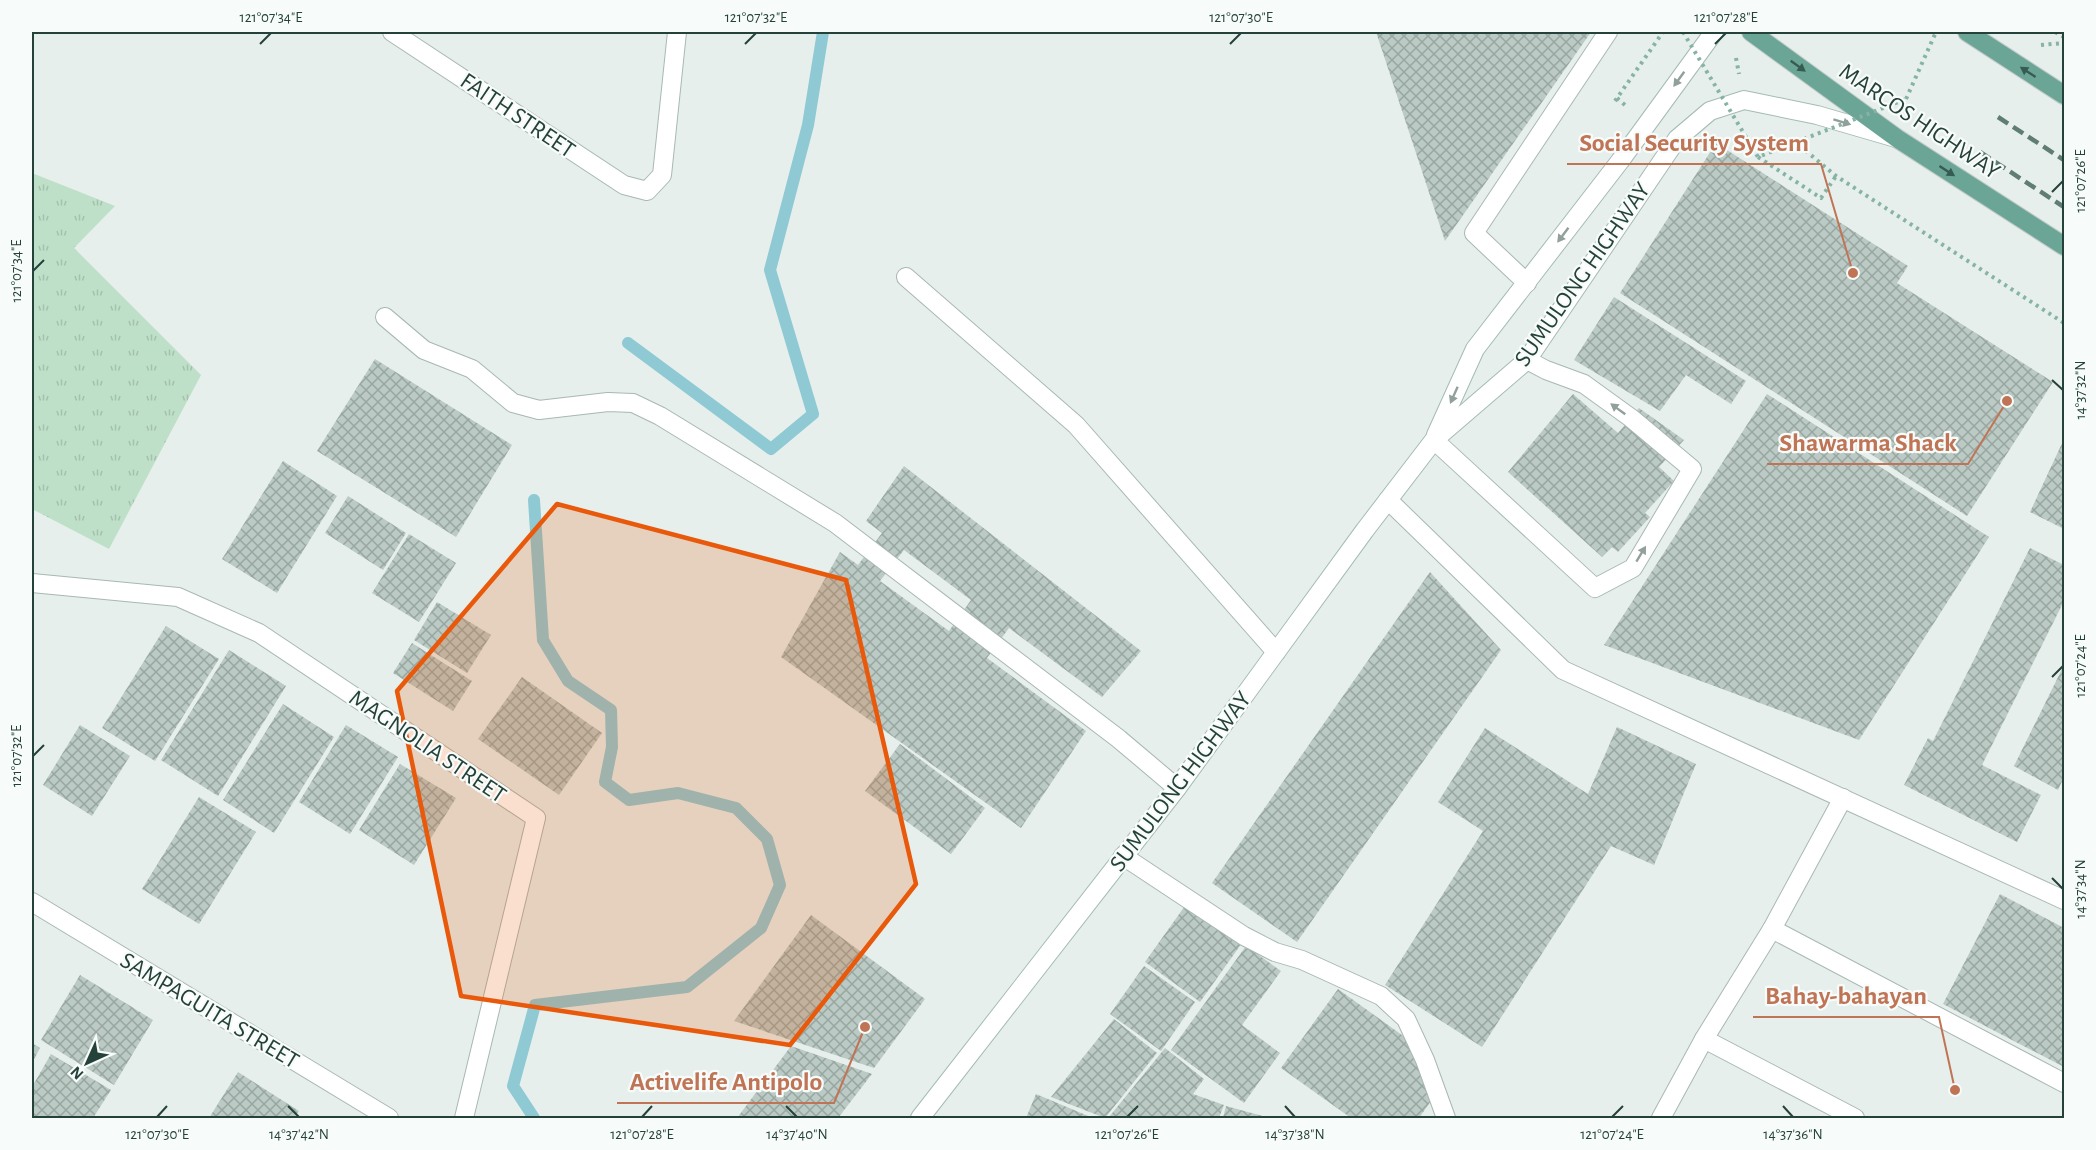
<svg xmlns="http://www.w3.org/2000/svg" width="2096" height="1150" font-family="'Alegreya Sans',sans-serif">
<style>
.grass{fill:url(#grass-tufts)}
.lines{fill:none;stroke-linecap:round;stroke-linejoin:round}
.stream{stroke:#8ec9d4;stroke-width:12}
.building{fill:url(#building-cross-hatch);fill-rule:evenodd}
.lane-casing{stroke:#a8b8b2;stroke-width:20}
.street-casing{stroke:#a8b8b2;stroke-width:20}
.secondary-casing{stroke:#a4bbb3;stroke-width:20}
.primary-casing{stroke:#c2cac8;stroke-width:20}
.path{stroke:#86b3a5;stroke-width:4;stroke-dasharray:3 4.5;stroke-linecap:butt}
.lane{stroke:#fff;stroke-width:18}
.street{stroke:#fff;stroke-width:18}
.secondary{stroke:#fff;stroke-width:18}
.primary{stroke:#6aa596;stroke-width:18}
.rail{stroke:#5f7d75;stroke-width:4.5;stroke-dasharray:12 6;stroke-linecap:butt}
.path-bridge{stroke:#86b3a5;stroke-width:4;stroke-dasharray:3 4.5;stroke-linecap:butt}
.oneway{fill:#365b51}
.oneway2{fill:#92a09c}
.marked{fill:#e8590c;fill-opacity:0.2;stroke:#e8590c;stroke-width:4.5;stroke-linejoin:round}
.ticks{fill:none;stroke:#24423a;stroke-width:2}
.labels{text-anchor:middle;stroke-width:4.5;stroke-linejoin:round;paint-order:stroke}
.street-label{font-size:24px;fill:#24423a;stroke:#f7fbf9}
.leader{fill:none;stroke:#c07456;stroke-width:2}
.callout-dot{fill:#c07456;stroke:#f7fbf9;stroke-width:2}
.callout-label{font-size:26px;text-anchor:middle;font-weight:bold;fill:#c07456;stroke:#f7fbf9;stroke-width:4.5;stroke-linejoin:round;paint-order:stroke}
.neatline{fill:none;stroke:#24423a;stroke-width:2}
.ticks-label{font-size:15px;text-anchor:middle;fill:#24423a}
</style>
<defs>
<pattern id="grass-tufts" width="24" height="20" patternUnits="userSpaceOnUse" patternTransform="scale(1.5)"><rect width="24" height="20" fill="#bfe0c8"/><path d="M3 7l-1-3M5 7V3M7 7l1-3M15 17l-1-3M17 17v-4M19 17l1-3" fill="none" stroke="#a4c1ad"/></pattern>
<pattern id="building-cross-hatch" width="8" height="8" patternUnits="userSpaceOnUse" patternTransform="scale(1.5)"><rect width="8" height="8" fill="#bbcac4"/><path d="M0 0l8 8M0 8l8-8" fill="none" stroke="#98a6a0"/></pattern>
</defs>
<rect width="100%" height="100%" fill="#e6efeb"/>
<path class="grass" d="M32 173 115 206 74 248 201 375 109 549 32 509Z"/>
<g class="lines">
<g class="stream">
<path d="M628 343 771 449 813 414 770 270 808 125 823 32"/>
<path d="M534 1118 513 1086 535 1005 687 987 761 928 780 885 767 839 736 808 678 793 629 800 605 782 612 747 611 710 568 681 543 640 534 500"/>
</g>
</g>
<g class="building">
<path d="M1376 32H1591L1445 241Z"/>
<path d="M1716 143 1908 266 1897 283 2053 382 1967 516 1620 293Z"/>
<path d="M1614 297 1746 381 1731 404 1686 375 1660 411 1574 360Z"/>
<path d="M375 359 512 445 456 537 317 451Z"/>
<path d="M1573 394 1618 433 1639 408 1684 440 1659 467 1674 481 1645 513 1650 517 1618 552 1612 547 1602 557 1508 472Z"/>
<path d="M1767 394 1989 537 1859 740 1604 645Z"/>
<path d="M2064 439V529L2030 512Z"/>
<path d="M283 461 337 496 277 593 222 559Z"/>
<path d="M904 466 1141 651 1102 697 1009 628 987 658 1086 731 1021 828 781 657 840 552 858 565 882 533 866 521ZM904 550 971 600 949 631 880 581Z"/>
<path d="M348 496 406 533 383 570 325 533Z"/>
<path d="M409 534 456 563 419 622 372 593Z"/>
<path d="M2030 548 2064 565V601L1982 765 2041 795 2017 842 1904 785 1928 738 1933 741Z"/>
<path d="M1430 572 1501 650 1297 942 1212 883Z"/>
<path d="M437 602 491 635 467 673 414 640Z"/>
<path d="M166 626 219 659 155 761 102 728Z"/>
<path d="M412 643 472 681 453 711 393 673Z"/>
<path d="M229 650 286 686 218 796 161 760Z"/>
<path d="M2064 665V777L2058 790 2014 766Z"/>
<path d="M522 677 602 733 559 795 478 739Z"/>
<path d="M283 704 334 737 274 833 223 800Z"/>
<path d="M80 725 130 756 92 816 43 785Z"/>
<path d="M346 725 398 757 350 834 299 802Z"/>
<path d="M1617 727 1696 764 1654 865 1611 846 1482 1047 1385 985 1483 831 1438 802 1485 728 1588 794Z"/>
<path d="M900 744 985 808 951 854 865 791Z"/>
<path d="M400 764 456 798 414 865 359 830Z"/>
<path d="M199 797 256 832 199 924 142 889Z"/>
<path d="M2000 894 2064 928V1067L1943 1004Z"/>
<path d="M1187 903 1242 943 1200 1002 1145 962Z"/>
<path d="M811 915 925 999 874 1068 734 1021Z"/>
<path d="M1246 946 1281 971 1242 1025 1280 1053 1244 1103 1171 1050Z"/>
<path d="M1144 966 1195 1002 1161 1051 1110 1014Z"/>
<path d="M80 975 153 1020 114 1085 41 1040Z"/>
<path d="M1338 989 1413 1043 1420 1073 1431 1101 1419 1118H1351L1281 1068Z"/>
<path d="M1114 1019 1157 1053 1105 1118 1051 1097Z"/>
<path d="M32 1043 40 1048 32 1063Z"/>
<path d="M791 1046 872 1074 838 1118H737Z"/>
<path d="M1165 1048 1204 1079 1193 1094 1224 1105 1219 1118 1109 1117Z"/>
<path d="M51 1054 111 1090 93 1118H32V1087Z"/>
<path d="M238 1072 299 1111 294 1118H209Z"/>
<path d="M1036 1094 1093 1118H1026Z"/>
<path d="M1226 1106 1270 1118H1223Z"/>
</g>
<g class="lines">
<defs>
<g id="lane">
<path d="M1527 283 1474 233 1608 32"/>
<path d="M385 317 424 350 472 369 513 403 539 410 608 402 633 403 660 416 835 523 1119 739 1177 788"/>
<path d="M1434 440 1595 588 1633 568 1692 469 1631 418 1584 384 1546 370 1527 360"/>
<path d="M1388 500 1563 670 2064 900"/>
<path d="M1123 856 1244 936 1275 952 1302 960 1381 996 1406 1019 1425 1060 1446 1118"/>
<path d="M1772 929 2064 1083"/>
<path d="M1704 1039 1855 1118"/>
<path d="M1661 1118 1704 1039 1772 929 1843 798"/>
</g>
<g id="street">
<path d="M392 32 624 185 647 191 662 175 677 32"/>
<path d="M906 277 1076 425 1276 652"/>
<path d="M32 583 178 597 259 633 536 818 464 1118"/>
<path d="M32 902 389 1118"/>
</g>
<g id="secondary">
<path d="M1436 435 1475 349 1620 161 1714 32"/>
<path d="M920 1118 1177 788 1365 530 1434 440 1527 360 1677 139 1710 111 1744 100 1817 115 1896 138"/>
</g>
<g id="primary">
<path d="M1751 32 1898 139 2064 246"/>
<path d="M1967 32 2064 95"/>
</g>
</defs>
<use href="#lane" class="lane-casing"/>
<use href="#street" class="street-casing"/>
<use href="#secondary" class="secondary-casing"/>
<use href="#primary" class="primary-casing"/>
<g class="path">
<path d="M2055 32 2064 37"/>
<path d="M2041 45 2064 43"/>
<path d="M1736 58 1739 74"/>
<path d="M1617 98 1625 105"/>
<path d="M1906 99 1936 32"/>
<path d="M1615 101 1663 32"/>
<path d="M1794 141 1836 176 2064 323"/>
<path d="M1758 157 1821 198 1836 176"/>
</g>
<use href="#lane" class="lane"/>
<use href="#street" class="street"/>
<use href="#secondary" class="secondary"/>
<use href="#primary" class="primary"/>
<g class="rail">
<path d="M1998 117 2064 160"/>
<path d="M1980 152 2064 207"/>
</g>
<path class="path-bridge" d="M1683 32 1758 157 1906 99"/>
</g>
<defs><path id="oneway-solid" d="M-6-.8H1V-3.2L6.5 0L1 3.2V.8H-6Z" transform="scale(1.5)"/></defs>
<g class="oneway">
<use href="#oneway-solid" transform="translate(1798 66) rotate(36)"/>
<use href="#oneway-solid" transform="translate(2028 72) rotate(-147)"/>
<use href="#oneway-solid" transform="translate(1947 171) rotate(33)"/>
</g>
<g class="oneway2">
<use href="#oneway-solid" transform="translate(1679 79) rotate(126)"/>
<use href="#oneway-solid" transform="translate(1842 122) rotate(17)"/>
<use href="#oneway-solid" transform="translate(1563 235) rotate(127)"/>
<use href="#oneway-solid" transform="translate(1454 395) rotate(114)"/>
<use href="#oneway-solid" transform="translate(1618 409) rotate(-144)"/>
<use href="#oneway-solid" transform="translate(1641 554) rotate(-59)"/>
</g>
<path class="marked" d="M557 504 846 580 916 884 790 1045 461 996 397 691Z"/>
<path class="ticks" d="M260 44 271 33M745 44 756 33M1230 44 1241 33M1715 44 1726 33M2052 192 2063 181M33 271 44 260M2052 380 2063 390M2052 677 2063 666M33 756 44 745M2052 878 2063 889M288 1106 299 1117M786 1106 797 1117M1285 1106 1295 1117M1783 1106 1793 1117M157 1117 167 1106M642 1117 652 1106M1127 1117 1138 1106M1612 1117 1623 1106"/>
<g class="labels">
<g class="street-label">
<text transform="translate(518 115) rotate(34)" y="8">FAITH STREET</text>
<text transform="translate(1920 121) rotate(34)" y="8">MARCOS HIGHWAY</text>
<text transform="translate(1582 274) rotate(-55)" y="8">SUMULONG HIGHWAY</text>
<text transform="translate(428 746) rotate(34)" y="8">MAGNOLIA STREET</text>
<text transform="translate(1180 781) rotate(-53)" y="8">SUMULONG HIGHWAY</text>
<text transform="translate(210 1010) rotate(31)" y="8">SAMPAGUITA STREET</text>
</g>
</g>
<path class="leader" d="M1853 273L1821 164H1567M2007 401L1968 464H1767M1955 1090L1939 1017H1753M865 1027L834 1103H617"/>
<g class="callout-dot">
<circle cx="1853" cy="273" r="6"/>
<circle cx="2007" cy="401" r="6"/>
<circle cx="1955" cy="1090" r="6"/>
<circle cx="865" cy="1027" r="6"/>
</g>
<g class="callout-label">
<text x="1694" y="151">Social Security System</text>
<text x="1868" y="451">Shawarma Shack</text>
<text x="1846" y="1004">Bahay-bahayan</text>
<text x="726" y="1090">Activelife Antipolo</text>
</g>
<rect width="2096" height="1150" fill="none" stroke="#f7fbf9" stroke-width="66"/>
<g transform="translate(87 1063) rotate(225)" stroke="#f7fbf9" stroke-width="4.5" paint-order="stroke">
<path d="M0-4.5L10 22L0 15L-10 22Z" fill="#24423a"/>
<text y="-9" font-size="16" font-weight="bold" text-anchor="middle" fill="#24423a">N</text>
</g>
<rect x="33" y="33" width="2030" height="1084" class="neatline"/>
<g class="ticks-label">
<text x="271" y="22">121°07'34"E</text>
<text x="756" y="22">121°07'32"E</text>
<text x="1241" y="22">121°07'30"E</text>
<text x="1726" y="22">121°07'28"E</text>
<text transform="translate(2080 181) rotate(-90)" y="5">121°07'26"E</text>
<text transform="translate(16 271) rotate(-90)" y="5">121°07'34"E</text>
<text transform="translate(2080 390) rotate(-90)" y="5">14°37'32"N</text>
<text transform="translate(2080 666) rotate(-90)" y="5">121°07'24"E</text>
<text transform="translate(16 756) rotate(-90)" y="5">121°07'32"E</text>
<text transform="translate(2080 889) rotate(-90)" y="5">14°37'34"N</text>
<text x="157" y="1139">121°07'30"E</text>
<text x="299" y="1139">14°37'42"N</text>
<text x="642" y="1139">121°07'28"E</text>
<text x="797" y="1139">14°37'40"N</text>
<text x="1127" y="1139">121°07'26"E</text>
<text x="1295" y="1139">14°37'38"N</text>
<text x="1612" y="1139">121°07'24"E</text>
<text x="1793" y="1139">14°37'36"N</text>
</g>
</svg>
